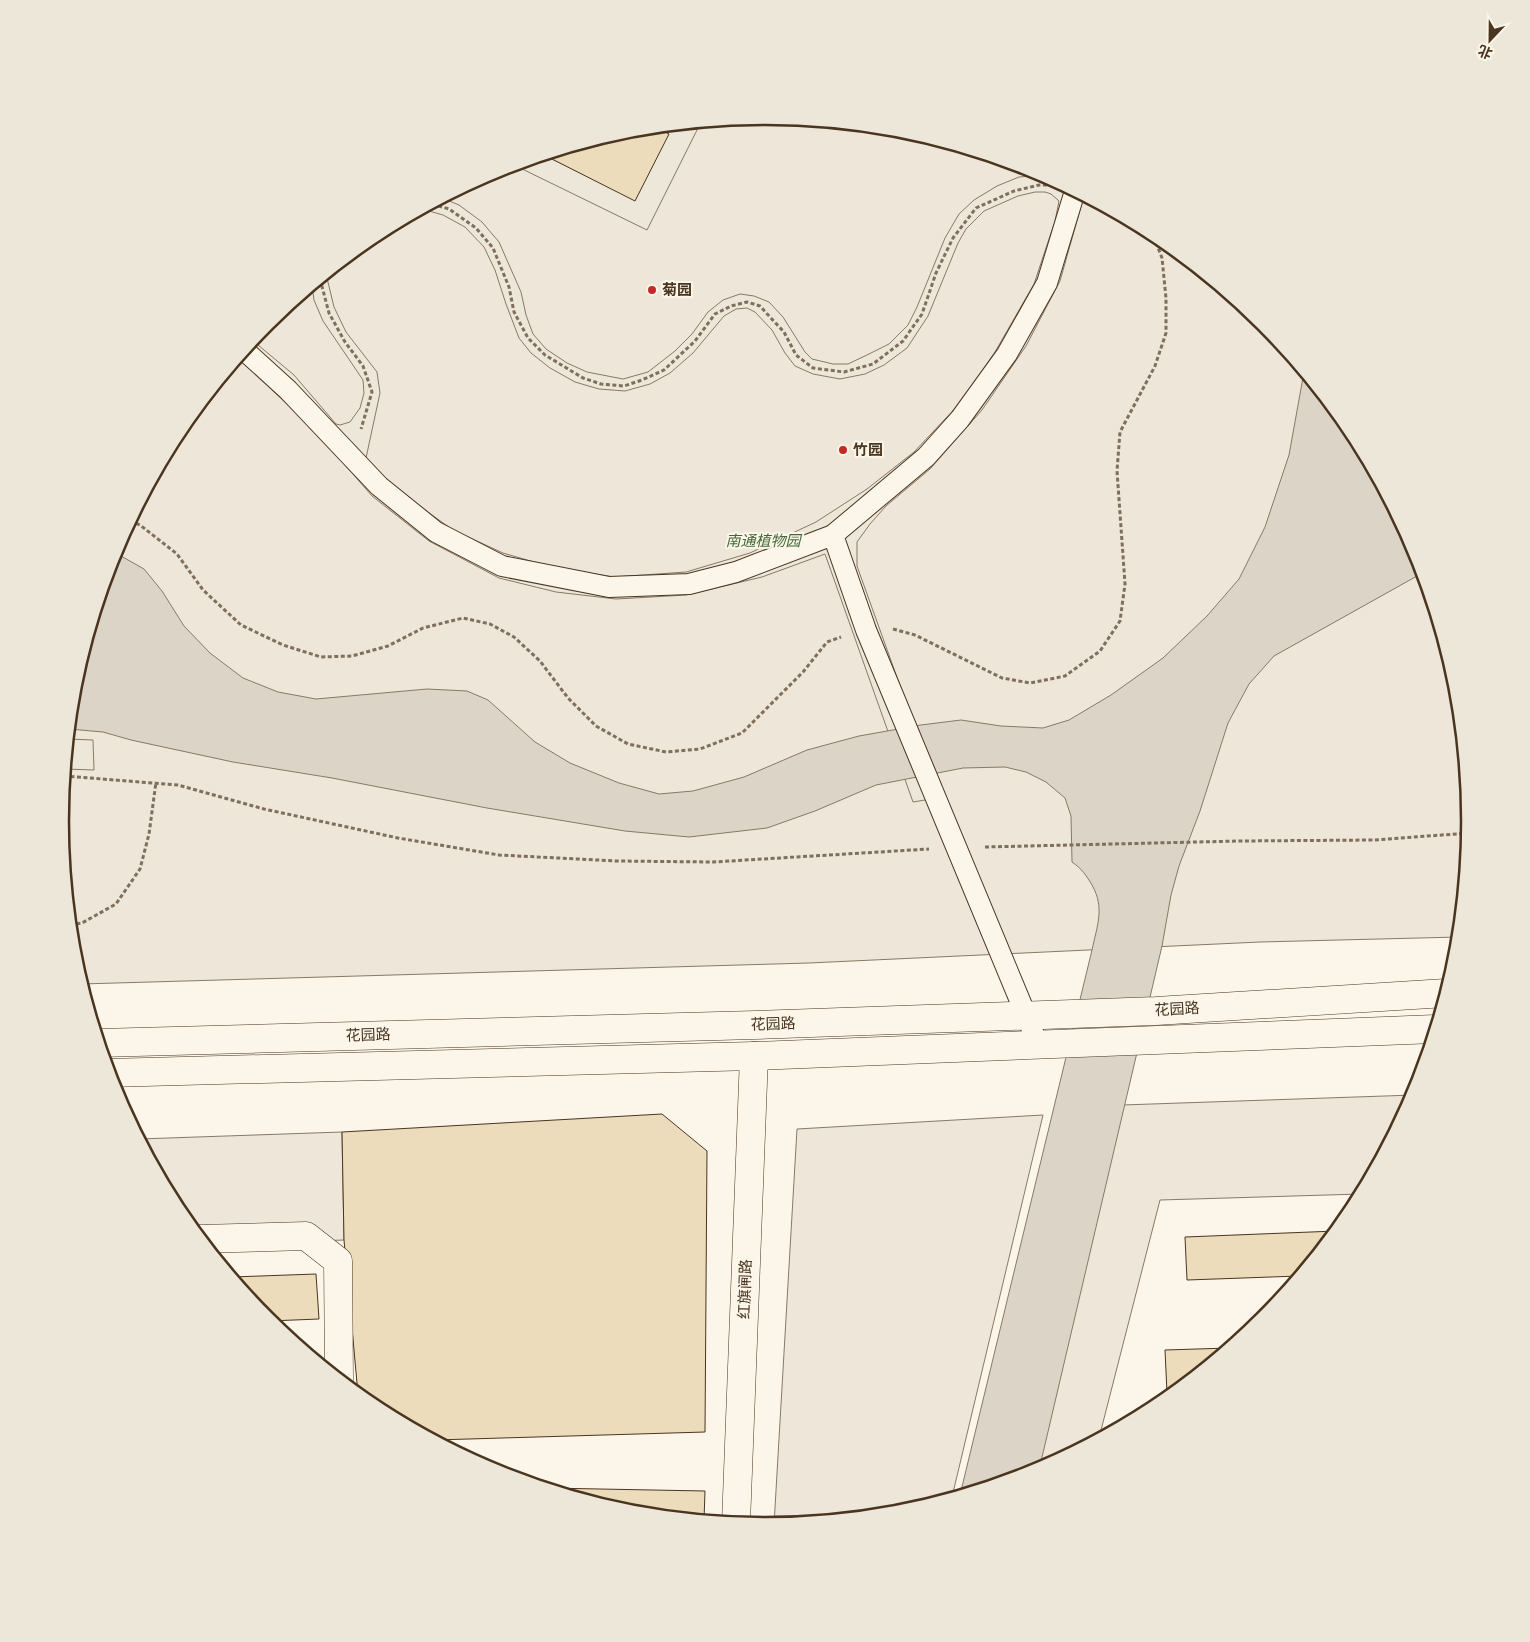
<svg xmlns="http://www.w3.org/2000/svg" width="1530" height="1642" font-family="Lora,'Noto Sans SC',serif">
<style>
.green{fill:#ede6d9;stroke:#887966}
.parking{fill:#ede7d9;stroke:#887966}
.water{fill:#dcd4c6;stroke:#887966}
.building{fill:#ecdcbc;stroke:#4a3520}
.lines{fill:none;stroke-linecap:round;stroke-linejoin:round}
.pedestrian-casing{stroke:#4a3520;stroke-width:22}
.minor-casing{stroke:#4a3520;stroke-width:29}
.secondary-casing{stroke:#4a3520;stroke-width:29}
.path{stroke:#7f6f5c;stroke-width:3;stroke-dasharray:4 2.5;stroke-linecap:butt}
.pedestrian{stroke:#fbf6e9;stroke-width:20}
.minor{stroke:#fbf6e9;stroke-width:28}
.secondary{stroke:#fbf6e9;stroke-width:28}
.poi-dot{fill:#c62828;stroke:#fbf6e9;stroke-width:2}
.labels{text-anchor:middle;stroke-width:4;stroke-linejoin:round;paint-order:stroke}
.poi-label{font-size:15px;font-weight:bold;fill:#4a3520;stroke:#fbf6e9;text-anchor:start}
.park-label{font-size:15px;font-style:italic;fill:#436837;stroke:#fbf6e9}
.street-label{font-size:15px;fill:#4a3520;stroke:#fbf6e9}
.rim{fill:none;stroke:#4a3520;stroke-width:2.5}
</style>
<rect width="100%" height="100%" fill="#fbf6e9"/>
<g class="green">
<path d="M765 116 903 130 1035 170 1157 235 1264 323 1351 430 1416 551 1457 684 1470 821 1459 937 1260 942 809 963 81 984 73 958 60 821 74 683 114 551 179 429 267 322 374 235 495 170 628 129Z"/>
<path d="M1414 1095 1361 1194 1160 1200 1099 1438 1034 1473 1122 1105Z"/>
<path d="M1043 1115 952 1497 902 1513 774 1525 797 1129Z"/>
<path d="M342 1132 344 1240 205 1245 179 1212 139 1139Z"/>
</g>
<g class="parking">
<path d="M701 122 647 230 512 164 544 155 635 200 668 134 655 127Z"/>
<path d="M1045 175 1084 196 1060 281 1026 346 982 410 930 469 886 506 870 524 857 542V566L917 733 943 797 913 802 825 554 762 577 686 595 616 599 556 592 499 578 429 541 372 496 321 437 238 357 252 340 294 375 336 424 340 425 350 422 360 408 364 393 363 380 323 321 314 300 312 285 326 274 334 307 346 332 377 372 380 393 366 458 382 476 418 505 453 530 503 553 551 567 614 577 686 572 750 553 816 522 867 489 914 452 962 401 995 352 1034 284 1055 221 1059 201 1051 194 1045 192H1035L1018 196 984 211 966 229 958 243 928 316 907 348 884 365 865 374 840 379 813 374 795 366 785 353 772 330 755 312 747 308 736 309 724 316 693 353 670 373 650 384 625 391 599 389 575 382 550 368 531 353 519 338 506 304 495 270 484 247 465 227 443 215 422 209 442 198 459 205 482 222 499 242 521 292 526 315 533 334 546 349 567 363 587 372 623 379 648 372 675 351 692 334 708 312 723 300 740 294 754 296 769 302 783 317 805 352 812 359 833 364H848L869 354 889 344 908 325 917 307 945 238 959 214 974 200 997 186 1019 177Z"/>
<path d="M68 739 93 740 94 770 65 769Z"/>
</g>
<path class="water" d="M1304 372 1351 430 1416 551 1423 573 1417 576 1274 656 1249 684 1228 723 1200 811 1179 866 1171 895 1162 946 1039 1470 960 1495 1092 950C1097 926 1105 908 1092 885 1086 875 1082 869 1072 862L1071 816 1065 798 1046 782 1026 772 1005 767 963 768 876 785 815 811 767 828 689 837 625 831 487 808 332 778 233 762 131 740 103 732 69 729 74 683 114 552 144 569 162 591 184 626 210 653 243 678 278 692 316 699 427 689 467 691 488 700 535 742 570 763 619 783 659 794 693 791 744 777 807 750 859 736 921 725 961 720 1001 726 1043 728 1069 720 1111 695 1163 658 1207 616 1239 579 1265 527 1289 455Z"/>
<g class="building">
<path d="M655 127 669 134 635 201 544 155 628 129Z"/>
<path d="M662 1114 707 1151 705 1432 435 1440 373 1407 358 1394 344 1240 342 1132Z"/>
<path d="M1336 1231 1299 1276 1187 1280 1185 1237Z"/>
<path d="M316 1274 319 1319 269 1321 232 1277Z"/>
<path d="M1229 1348 1175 1392 1167 1393 1165 1350Z"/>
<path d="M547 1488 705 1491 704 1520 627 1512Z"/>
</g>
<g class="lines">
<defs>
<g id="pedestrian">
<path d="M244 350 288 390 379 486 436 532 502 566 609 587 689 584 736 572 833 535 926 457 960 419 1007 354 1047 283 1075 191"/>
<path d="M833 535 866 630 1038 1044"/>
</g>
<g id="minor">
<path d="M200 1239 306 1236 338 1261 339 1379"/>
<path d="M736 1523 754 1056"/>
</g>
<g id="secondary">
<path d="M99 1043 755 1025 1156 1011 1446 993"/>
<path d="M108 1073 754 1056 1435 1029"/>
</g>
</defs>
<use href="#pedestrian" class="pedestrian-casing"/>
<use href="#minor" class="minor-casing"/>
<use href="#secondary" class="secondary-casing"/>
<g class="path">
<path d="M432 204 449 209 476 228 493 248 509 287 514 312 528 338 545 355 583 378 601 384 624 386 642 380 664 370 695 341 715 314 731 306 747 302 760 306 770 317 784 332 796 355 813 368 844 372 873 364 903 341 922 314 936 273 953 238 976 208 1014 191 1039 185H1051"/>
<path d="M320 279 329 313 345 342 363 366 372 392 361 429"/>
<path d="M130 521 140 525 177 554 203 590 241 625 283 645 321 657 352 656 388 646 423 628 463 618 490 624 514 637 540 661 568 698 596 726 628 744 666 752 700 749 742 733 803 672 827 642 841 637"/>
<path d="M893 629 915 635 1002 678 1030 683 1065 676 1100 651 1120 621 1125 584 1117 471 1120 432 1155 366 1166 333V298L1162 258 1152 232"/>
<path d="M64 776 178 785 264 809 398 838 499 855 617 861 713 862 929 849"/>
<path d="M985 847 1240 841 1374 840 1469 833"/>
<path d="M70 925 82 923 116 904 140 869 149 834 156 782"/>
</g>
<use href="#pedestrian" class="pedestrian"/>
<use href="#minor" class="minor"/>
<use href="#secondary" class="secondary"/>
</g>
<g class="poi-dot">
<circle cx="652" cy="290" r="5"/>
<circle cx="843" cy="450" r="5"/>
</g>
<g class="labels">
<g class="poi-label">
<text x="662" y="295">菊园</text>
<text x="853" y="455">竹园</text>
</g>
<g class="park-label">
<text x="763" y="546">南通植物园</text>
</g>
<g class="street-label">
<text transform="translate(1177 1009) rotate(-3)" y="5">花园路</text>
<text transform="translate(773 1024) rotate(-2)" y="5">花园路</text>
<text transform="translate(368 1035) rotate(-2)" y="5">花园路</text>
<text transform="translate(745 1289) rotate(-88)" y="5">红旗闸路</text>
</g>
</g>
<path d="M0 0H1530V1642H0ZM69 821a696 696 0 1 1 1392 0a696 696 0 1 1-1392 0Z" fill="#ede7d9" fill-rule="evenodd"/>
<path class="rim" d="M69 821a696 696 0 1 1 1392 0a696 696 0 1 1-1392 0Z"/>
<g transform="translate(1490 40) rotate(202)" stroke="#fbf6e9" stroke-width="4" paint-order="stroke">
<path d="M0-4L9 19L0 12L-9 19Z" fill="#4a3520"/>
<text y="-8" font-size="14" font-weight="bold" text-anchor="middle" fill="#4a3520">北</text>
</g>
</svg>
